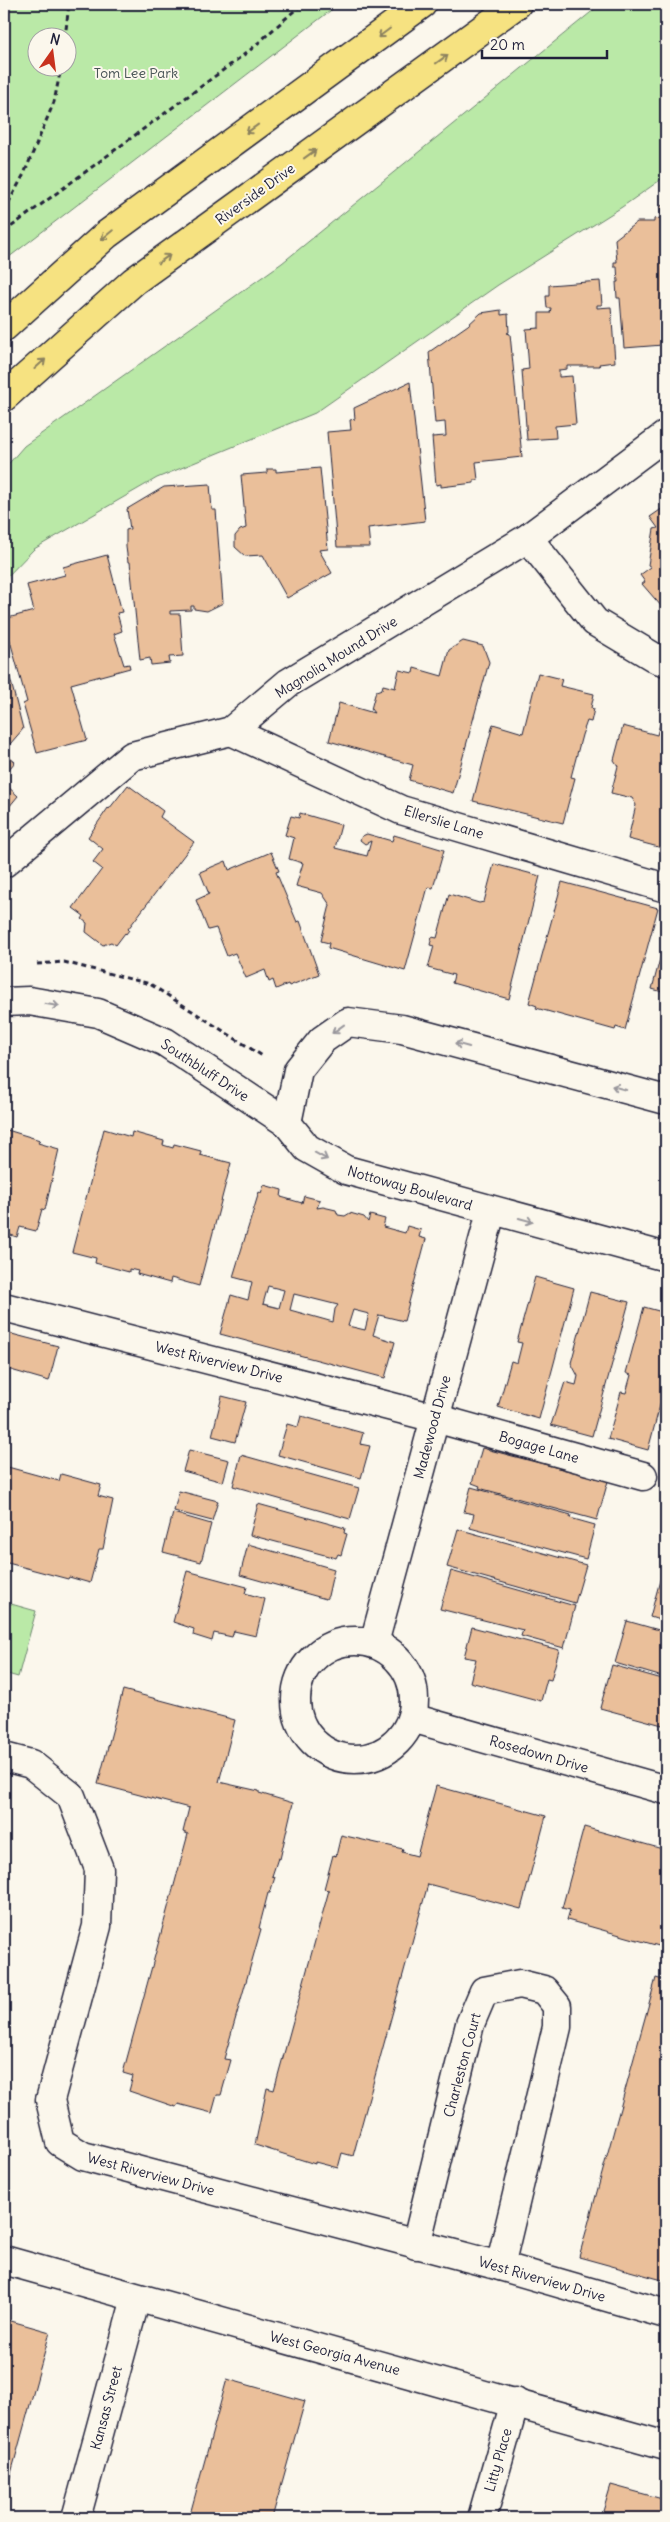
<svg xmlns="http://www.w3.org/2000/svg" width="670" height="2522" font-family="Delius,sans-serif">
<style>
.green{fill:#bae9a7;stroke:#6e8671;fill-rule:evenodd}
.building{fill:#eabf9a;stroke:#22223b;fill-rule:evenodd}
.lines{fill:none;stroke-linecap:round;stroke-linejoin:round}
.street-casing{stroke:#22223b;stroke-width:31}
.primary-casing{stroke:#22223b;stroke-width:31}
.path{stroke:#22223b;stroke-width:3;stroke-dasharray:5 4;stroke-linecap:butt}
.street{stroke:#fbf7ec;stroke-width:28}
.primary{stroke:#f6e281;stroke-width:28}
.oneway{stroke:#8c825e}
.oneway2{stroke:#99979c}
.labels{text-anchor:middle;stroke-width:4;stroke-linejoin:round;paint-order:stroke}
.park-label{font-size:14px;fill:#485456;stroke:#fbf7ec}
.street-label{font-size:14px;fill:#22223b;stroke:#fbf7ec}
</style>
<rect width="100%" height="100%" fill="#fbf7ec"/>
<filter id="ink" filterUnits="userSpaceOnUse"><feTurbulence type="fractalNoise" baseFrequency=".02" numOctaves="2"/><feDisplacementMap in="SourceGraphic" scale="10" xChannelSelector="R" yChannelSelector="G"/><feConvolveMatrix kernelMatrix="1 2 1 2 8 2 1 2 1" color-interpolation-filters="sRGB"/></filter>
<g filter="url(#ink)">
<g class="green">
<path d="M4 4H339L4 261ZM38 38H68V68H38Z"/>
<path d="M601 4H666V176L622 207 498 285 315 413 157 478 34 549 4 580V469L24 446 282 263Z"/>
<path d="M4 1602 36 1611 18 1677 4 1673Z"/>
</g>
<g class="building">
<path d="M666 205V333H662L663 345 624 348 620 298H617L616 282H618L617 267H614V262H617L615 239 637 222H654V219L661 218 660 206Z"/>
<path d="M600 281 602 305H597V308L611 307 615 362 599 364 600 366H567V369L559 370V377L572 376 576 424 555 426 556 438 527 440 522 370 529 369 526 329 539 328V313H550L551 308H547L546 296H549V285Z"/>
<path d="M501 310V315L508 314 509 332 507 333 510 334 522 457 476 462 478 480H474V483L441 487V484L436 485 432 437 446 436 445 422 435 423 429 352 468 325 481 313Z"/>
<path d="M410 382 425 521 368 528 370 547H337L327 432 351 430 350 420 355 419 354 408Z"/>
<path d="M320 468 328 549 319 550 332 573 287 598 263 555 245 556 235 547V536L240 530 246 528 241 475 267 473V469H276V472Z"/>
<path d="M210 484 212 510H216L223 603 207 611 194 609V606H191V610L170 611V614H180L183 656 169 657 170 663 151 665 150 658 140 660 130 562H128L126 547V530L130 529 127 509 164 487Z"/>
<path d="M666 506V606L665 604 662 607 642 584 645 582 640 575 651 567 648 565 654 529 658 528 650 517Z"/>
<path d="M107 555 122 612 117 613 122 631 114 634 124 665 129 664 130 668 71 684 87 740 37 753 23 704 27 702 4 619 34 611 27 585 65 575 63 567Z"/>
<path d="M463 641 483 646 489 662 453 793 409 780 413 765 329 741 339 703 374 713 371 709 376 691 382 689 383 685 395 688 399 670 413 673 414 668 442 676 449 650Z"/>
<path d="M4 654 23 729 4 751Z"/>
<path d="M538 673 562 679 560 686 594 694 591 708 594 709 591 722 587 721 582 735 571 777 575 778 563 823 473 801 493 724 523 733Z"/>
<path d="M660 724 666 726V849L628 839 636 805 632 798 611 793 618 766 614 760 623 726 657 735Z"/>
<path d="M4 753 15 762 4 775Z"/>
<path d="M4 783 18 796 4 813Z"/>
<path d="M128 785 163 811 160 817 194 842 128 929 129 930 126 934 125 933 116 945 111 942 103 945 86 932 87 923 82 919 84 916 73 908 102 869 93 862 103 849 88 837 108 808 109 809Z"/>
<path d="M300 813 341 825 335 848 367 856 371 841 365 844 360 840 362 836 367 834 392 841 394 835 444 850 433 888 428 887 405 971 328 948 329 943 321 941 330 905 322 893 296 886 303 863 289 859 294 838 285 835 291 816 299 818Z"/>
<path d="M271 852 279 871 276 872 297 922 300 921 319 974 289 986 288 984 276 989 273 980 269 982 265 970 246 978 235 953 227 956 216 928 208 930 196 900 209 894 200 872 226 861 229 870Z"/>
<path d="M494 864 540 876 509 999 452 983 454 975 428 968 434 946 430 945 432 937 437 938 449 894 479 903 484 902Z"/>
<path d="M562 882 658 908 625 1030 616 1027 615 1030 536 1008 537 1006 529 1003Z"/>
<path d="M666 936V993L652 989Z"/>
<path d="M4 1129 40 1140 38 1143 59 1149 45 1210 42 1209 36 1231 20 1227 17 1237 4 1233Z"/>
<path d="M104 1129 131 1137 132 1132 164 1141 163 1145 173 1148 174 1144 201 1151 200 1155 231 1163 199 1286 171 1278 170 1283 137 1274 138 1271 129 1269V1272L95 1263 96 1258 72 1252Z"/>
<path d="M264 1185 282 1190 281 1197 302 1203 304 1196 320 1200 317 1208 323 1207 336 1210 338 1215 345 1216 350 1213 364 1217 368 1222 370 1215 385 1219 383 1227 405 1233 407 1226 421 1230 419 1237 426 1239 404 1321 379 1315 373 1335 395 1342 385 1378 220 1334 231 1295 248 1300 252 1282 233 1277 259 1192 261 1193ZM268 1286 284 1290 279 1308 263 1304ZM294 1294 338 1305 335 1309 333 1322 290 1310ZM353 1310 369 1314 365 1330 348 1326Z"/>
<path d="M535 1277 574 1288 539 1419 498 1407 511 1361 517 1363 522 1343 517 1342Z"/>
<path d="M590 1292 629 1302 592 1436 551 1425 565 1382 576 1385 578 1376 571 1363Z"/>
<path d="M644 1307 666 1313V1383L648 1450 608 1439 621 1392 626 1393 631 1375 626 1373Z"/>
<path d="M4 1332 58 1346 49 1381 4 1368Z"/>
<path d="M222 1396 246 1402 235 1442 212 1436Z"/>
<path d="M301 1416 363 1433 360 1444 370 1446 361 1478 278 1455 287 1424 298 1427Z"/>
<path d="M482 1448 608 1481 597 1520 479 1488 480 1486 472 1483Z"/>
<path d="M189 1450 229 1460 223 1482 183 1471Z"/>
<path d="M241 1455 359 1488 350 1519 233 1486Z"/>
<path d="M4 1466 59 1481 61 1474 101 1485 98 1496 113 1500 103 1549H99L90 1583 69 1577 68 1579 4 1562Z"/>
<path d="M471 1487 571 1515 570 1518 595 1525 586 1559 470 1528 474 1514 464 1512Z"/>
<path d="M179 1491 218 1501 212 1521 174 1511Z"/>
<path d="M258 1504 345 1528 344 1533 347 1534 341 1555 338 1554 336 1558 250 1535Z"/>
<path d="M173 1513 211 1524 201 1562 163 1552Z"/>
<path d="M458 1529 586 1565 575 1603 447 1567Z"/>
<path d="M248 1544 334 1569 328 1596 326 1599 240 1575Z"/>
<path d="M187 1571 247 1587 245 1593 265 1599 256 1636 234 1631 232 1637 214 1633 212 1641 193 1635 194 1629 173 1622Z"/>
<path d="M451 1571 575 1606 564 1648 521 1636 523 1630 440 1609Z"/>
<path d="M662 1573 666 1574V1622L650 1617Z"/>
<path d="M627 1621 666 1632V1678L615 1663Z"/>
<path d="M472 1627 559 1650 551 1680 547 1679 541 1701 470 1682 476 1659 464 1657Z"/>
<path d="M612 1665 666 1680V1726L600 1708Z"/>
<path d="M123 1690 235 1720 219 1782 259 1791V1793L293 1803 280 1859 278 1858 272 1876 275 1877 270 1893H268L259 1928 261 1929 224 2059 231 2060 221 2095H217L212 2113 178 2104 176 2107 129 2091 133 2076 123 2073 188 1834 183 1832 189 1808 98 1784Z"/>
<path d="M436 1786 546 1816 521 1909 428 1884 353 2156 342 2153 338 2168 315 2162V2164L255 2145 267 2088 274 2090 329 1890 324 1889 333 1855 336 1856 341 1835 403 1849 402 1852 417 1856Z"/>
<path d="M584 1827 666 1850V1948L567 1920 570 1910 562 1908Z"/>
<path d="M666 1968V2281L579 2257 656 1978 663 1980Z"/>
<path d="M4 2319 50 2332 4 2499Z"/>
<path d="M227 2379 305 2401 272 2518H189Z"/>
<path d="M611 2485 666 2500V2518H601Z"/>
</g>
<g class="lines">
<defs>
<g id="street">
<path d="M528 538 595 622 657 659 666 662"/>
<path d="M231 731 401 810 666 888"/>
<path d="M4 863 132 756 231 731 288 683 528 538 666 435"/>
<path d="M4 1002 29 1001 98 1013 165 1042 287 1123 307 1148 346 1170 666 1257"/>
<path d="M287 1123 298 1070 322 1040 348 1022 402 1029 666 1100"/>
<path d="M4 1307 435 1418 643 1476"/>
<circle cx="355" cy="1700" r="59"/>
<path d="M374 1643 491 1212"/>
<path d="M412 1718 666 1790"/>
<path d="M4 1757 31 1764 71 1796 99 1869 97 1926 50 2100 60 2142 83 2156 500 2266 666 2314"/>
<path d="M416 2245 470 2024 484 1991 520 1984 544 1990 557 2006V2027L500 2266"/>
<path d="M4 2260 666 2446"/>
<path d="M76 2518 136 2298"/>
<path d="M482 2518 515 2402"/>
</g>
<g id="primary">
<path d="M4 327 106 235 422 4"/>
<path d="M4 397 134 281 517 4"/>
</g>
</defs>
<use href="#street" class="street-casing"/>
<use href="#primary" class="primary-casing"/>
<g class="path">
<path d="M65 38 69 4"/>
<path d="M4 211 24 174 54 102 61 68"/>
<path d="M4 232 249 51 302 4"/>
<path d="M37 964 64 962 150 984 264 1057"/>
</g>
<use href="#street" class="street"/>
<use href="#primary" class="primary"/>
</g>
<defs><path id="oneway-shaft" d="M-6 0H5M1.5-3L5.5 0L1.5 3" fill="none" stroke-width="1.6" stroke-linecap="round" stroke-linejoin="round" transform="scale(1.25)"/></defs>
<g class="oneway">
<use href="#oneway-shaft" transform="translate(384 33) rotate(143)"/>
<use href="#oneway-shaft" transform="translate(442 59) rotate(-36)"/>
<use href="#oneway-shaft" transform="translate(252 129) rotate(144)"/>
<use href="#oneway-shaft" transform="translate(310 154) rotate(-36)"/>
<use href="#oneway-shaft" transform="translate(107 235) rotate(141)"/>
<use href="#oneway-shaft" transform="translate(164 259) rotate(-36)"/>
<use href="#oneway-shaft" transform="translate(40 364) rotate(-42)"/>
</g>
<g class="oneway2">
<use href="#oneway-shaft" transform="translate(52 1005) rotate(9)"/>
<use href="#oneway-shaft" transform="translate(338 1029) rotate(144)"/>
<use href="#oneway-shaft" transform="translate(462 1045) rotate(-165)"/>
<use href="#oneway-shaft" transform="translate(619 1088) rotate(-165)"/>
<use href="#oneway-shaft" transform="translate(321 1156) rotate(29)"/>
<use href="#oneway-shaft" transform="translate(526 1220) rotate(15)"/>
</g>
</g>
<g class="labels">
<g class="park-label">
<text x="136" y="78">Tom Lee Park</text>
</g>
<g class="street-label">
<text transform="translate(255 194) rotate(-36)" y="5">Riverside Drive</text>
<text transform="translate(336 657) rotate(-32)" y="5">Magnolia Mound Drive</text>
<text transform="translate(444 822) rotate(17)" y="5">Ellerslie Lane</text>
<text transform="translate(205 1070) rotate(33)" y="5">Southbluff Drive</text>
<text transform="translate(410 1188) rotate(16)" y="5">Nottoway Boulevard</text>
<text transform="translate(219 1362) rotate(14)" y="5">West Riverview Drive</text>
<text transform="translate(432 1427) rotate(-75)" y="5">Madewood Drive</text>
<text transform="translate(539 1447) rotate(16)" y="5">Bogage Lane</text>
<text transform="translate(539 1754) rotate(16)" y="5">Rosedown Drive</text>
<text transform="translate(462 2065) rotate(-75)" y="5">Charleston Court</text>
<text transform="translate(151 2174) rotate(15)" y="5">West Riverview Drive</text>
<text transform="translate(542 2279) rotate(16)" y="5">West Riverview Drive</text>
<text transform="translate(335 2353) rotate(15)" y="5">West Georgia Avenue</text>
<text transform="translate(106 2408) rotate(-75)" y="5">Kansas Street</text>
<text transform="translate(498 2460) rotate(-74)" y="5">Litty Place</text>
</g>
</g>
<rect width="670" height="2522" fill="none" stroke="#fbf7ec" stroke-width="20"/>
<rect x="10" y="10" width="650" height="2502" fill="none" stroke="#22223b" stroke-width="2" filter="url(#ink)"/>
<g transform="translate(52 52) rotate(14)"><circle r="24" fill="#fbf7ec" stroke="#a4a2a5"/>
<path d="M0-4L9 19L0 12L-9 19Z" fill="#c8321e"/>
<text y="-8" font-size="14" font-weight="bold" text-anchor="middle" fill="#22223b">N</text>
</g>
<path d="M482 50v8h125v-8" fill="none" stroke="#22223b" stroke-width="2.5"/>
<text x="490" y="50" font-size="15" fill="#22223b" stroke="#fbf7ec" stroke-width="4" paint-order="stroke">20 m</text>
</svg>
